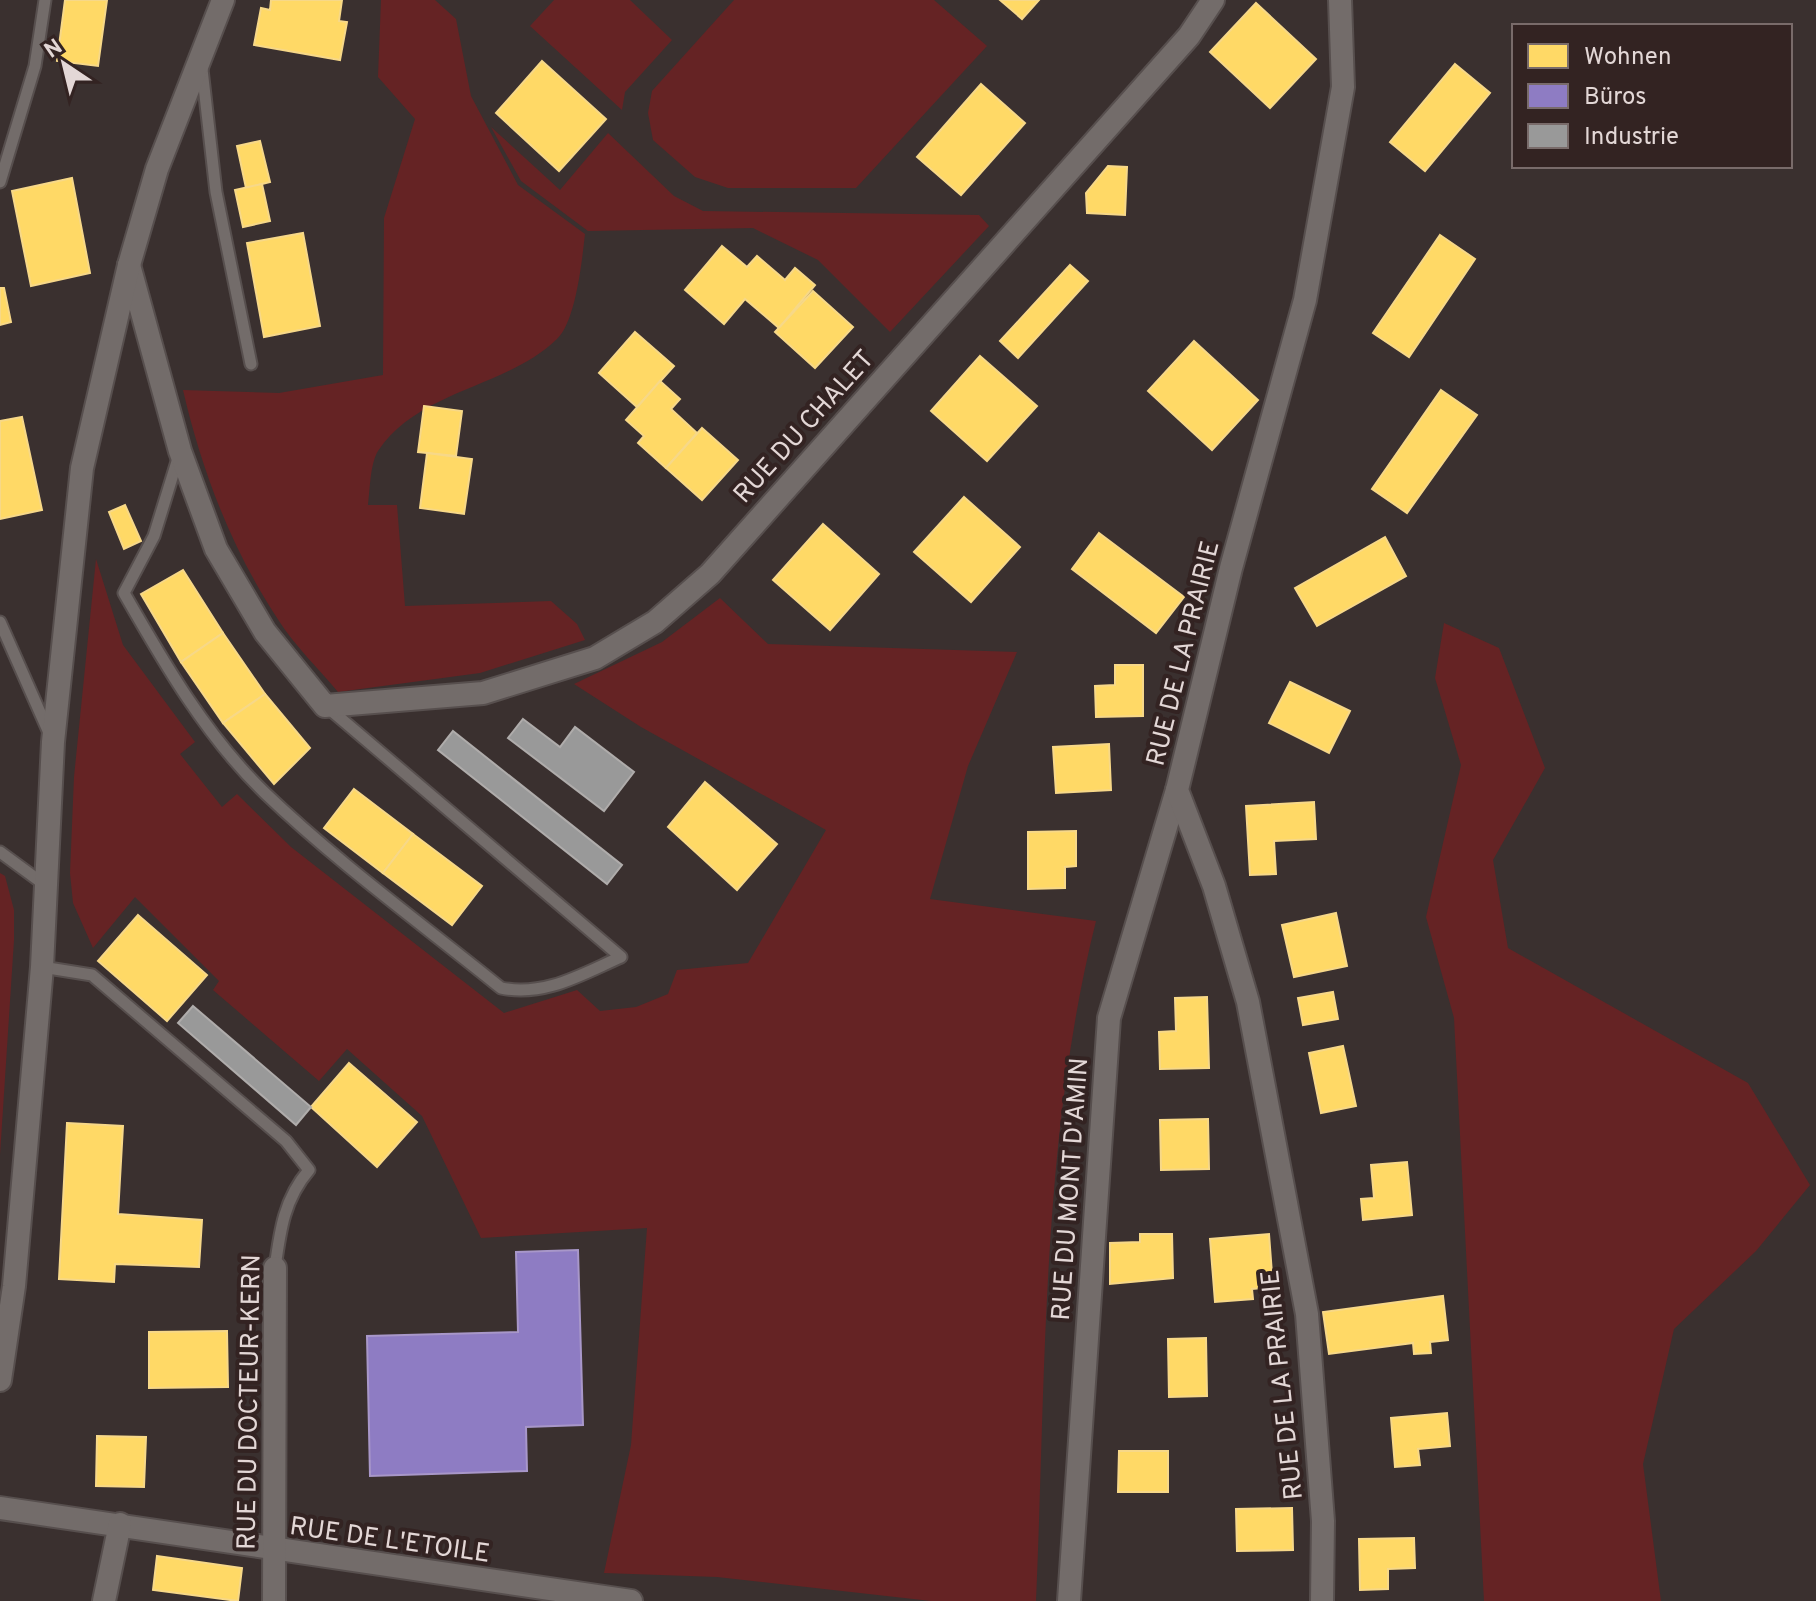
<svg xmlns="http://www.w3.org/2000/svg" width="1816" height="1601" font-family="Overpass,sans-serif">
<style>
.green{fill:#652324}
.homes{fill:#ffd966;stroke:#f7d888;stroke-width:2}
.offices{fill:#8e7cc3;stroke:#a897c9;stroke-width:2}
.industry{fill:#999;stroke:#afacab;stroke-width:2}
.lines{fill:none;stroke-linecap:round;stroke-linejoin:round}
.service-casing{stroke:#574f4e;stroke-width:15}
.minor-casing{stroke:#574f4e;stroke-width:26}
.service{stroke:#736c6a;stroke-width:11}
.minor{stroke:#736c6a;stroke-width:22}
.labels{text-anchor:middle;stroke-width:8;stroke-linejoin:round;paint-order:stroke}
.street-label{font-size:26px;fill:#e3d7d6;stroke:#332322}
</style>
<rect width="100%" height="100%" fill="#3a302f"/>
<g class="green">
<path d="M381 0H435L456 19 471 96 518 185 585 234C582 260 576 321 557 339 505 389 420 389 378 451 370 464 370 490 368 505H397L405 606 551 601 577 624 585 640 480 673 338 692C318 668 295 646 279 621 232 550 202 472 183 390L279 393 383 375 384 218 415 119 378 77Z"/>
<path d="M554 0H630L672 40 625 92 622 110 530 26Z"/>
<path d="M734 0H934L987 46 856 188H728L695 177 653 140 648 113 652 91Z"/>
<path d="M491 127 560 190 608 133 674 196 703 211 979 215 989 226 890 332 818 260 753 228 588 231 521 181Z"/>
<path d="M96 559 123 645 195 742 180 754 222 807 237 794 291 847 504 1013 577 990 600 1011 636 1007 668 994 677 970 748 963 826 830 641 727 574 684 662 642 720 598 768 644 1017 652 968 766 930 899 1096 921C1041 1141 1046 1375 1036 1601H931L717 1577 604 1573 631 1445 647 1228 481 1238 422 1116 347 1049 319 1081 213 990 219 981 135 897 93 948 73 903 70 873 74 777Z"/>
<path d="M1444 623 1499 648 1545 768 1493 860 1508 948 1748 1083 1810 1185 1756 1251 1674 1329 1643 1464 1661 1601H1484L1454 1018 1426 917 1461 765 1435 678Z"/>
<path d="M0 873 5 876 14 910V940L0 1155Z"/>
</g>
<g class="homes">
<path d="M65 0H107L98 66 57 61Z"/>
<path d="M271 0H342L339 21 347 22 340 60 254 45 261 8 270 10Z"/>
<path d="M1000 0H1039L1022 19Z"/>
<path d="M1256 3 1316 59 1270 108 1210 52Z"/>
<path d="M542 61 606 119 559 171 496 113Z"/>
<path d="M1455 64 1490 93 1425 171 1390 142Z"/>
<path d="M981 84 1025 123 961 195 917 157Z"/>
<path d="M260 141 270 182 246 188 237 146Z"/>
<path d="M1108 166 1127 167 1125 215 1087 213 1086 193Z"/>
<path d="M72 178 90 273 31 286 12 191Z"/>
<path d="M262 184 270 221 243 227 235 190Z"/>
<path d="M303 233 320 326 264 337 247 243Z"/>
<path d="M1440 235 1475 259 1409 357 1373 333Z"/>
<path d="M722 246 747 267 757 256 785 280 795 268 815 285 779 328 745 299 724 324 685 290Z"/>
<path d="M1070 265 1088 281 1018 358 1000 341Z"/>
<path d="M0 288H4L11 322 0 325Z"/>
<path d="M813 291 853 327 815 368 775 332Z"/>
<path d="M635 332 674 366 637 407 599 373Z"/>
<path d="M1194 341 1258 400 1212 450 1148 391Z"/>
<path d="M980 356 1037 406 987 461 931 411Z"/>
<path d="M660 381 680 399 671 409 697 433 666 468 638 443 644 436 626 420Z"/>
<path d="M1441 390 1477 415 1407 513 1372 489Z"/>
<path d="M424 406 462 411 456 456 418 452Z"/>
<path d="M22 417 42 510 0 519V421Z"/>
<path d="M702 428 738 460 702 500 666 468Z"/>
<path d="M427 453 472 459 464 514 420 508Z"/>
<path d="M964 497 1020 547 971 602 914 552Z"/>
<path d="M125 505 141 541 124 549 109 512Z"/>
<path d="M823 524 879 574 830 630 773 580Z"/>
<path d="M1099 533 1184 597 1156 633 1072 569Z"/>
<path d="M1385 537 1406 576 1317 626 1295 588Z"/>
<path d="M183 570 223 633 181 662 141 594Z"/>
<path d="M223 633 265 694 223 723 181 662Z"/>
<path d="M1115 665H1143V716L1096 717 1095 686 1115 685Z"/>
<path d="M1290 682 1350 711 1329 753 1269 723Z"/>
<path d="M265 694 310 748 274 784 223 723Z"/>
<path d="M1109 744 1111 790 1056 793 1053 747Z"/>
<path d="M705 782 777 844 737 890 668 827Z"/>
<path d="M354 789 413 834 383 873 324 828Z"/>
<path d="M1314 802 1316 839 1274 841 1276 874 1250 875 1246 806Z"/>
<path d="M1076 831V866L1065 867V888L1028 889V832Z"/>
<path d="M413 834 482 886 452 925 383 873Z"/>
<path d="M1336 913 1347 966 1294 977 1282 925Z"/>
<path d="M138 915 207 975 167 1021 98 961Z"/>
<path d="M1333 992 1338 1019 1303 1025 1298 998Z"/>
<path d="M1207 997 1209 1068 1160 1069 1159 1032 1176 1031 1175 998Z"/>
<path d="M1343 1046 1356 1106 1321 1113 1309 1053Z"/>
<path d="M349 1063 417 1122 377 1167 311 1107Z"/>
<path d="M1208 1119 1209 1169 1161 1170 1160 1120Z"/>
<path d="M67 1123 123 1126 118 1214 202 1220 199 1267 115 1264 114 1282 59 1279Z"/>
<path d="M1407 1162 1412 1215 1363 1220 1361 1199 1374 1198 1371 1165Z"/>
<path d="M1140 1234H1172L1173 1278 1110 1284V1243L1140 1242Z"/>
<path d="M1269 1234 1273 1287 1252 1289 1253 1299 1215 1302 1210 1239Z"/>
<path d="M1443 1296 1448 1340 1430 1342 1431 1353 1414 1354 1413 1343 1329 1354 1323 1312Z"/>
<path d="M227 1331 228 1387 149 1388V1332Z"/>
<path d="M1206 1338 1207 1396 1169 1397 1168 1339Z"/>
<path d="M1447 1413 1450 1446 1418 1449 1420 1465 1395 1467 1391 1418Z"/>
<path d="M97 1436 146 1437 144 1487 96 1486Z"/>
<path d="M1119 1451H1168V1492H1118Z"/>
<path d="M1292 1508 1293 1550 1237 1551 1236 1509Z"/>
<path d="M1414 1538 1415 1568 1388 1569V1589L1360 1590 1359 1539Z"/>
<path d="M157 1556 242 1568 238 1601 153 1590Z"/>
</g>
<path class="offices" d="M578 1250 583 1425 526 1427 527 1471 370 1476 367 1336 518 1332 516 1252Z"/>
<g class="industry">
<path d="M523 719 560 747 575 727 634 772 604 811 508 738Z"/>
<path d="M453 731 622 865 607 884 438 750Z"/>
<path d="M193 1006 311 1107 296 1125 178 1023Z"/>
</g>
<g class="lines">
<defs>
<g id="service">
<path d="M202 69 216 192 251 364"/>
<path d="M0 182 35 66 45 0"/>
<path d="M179 455 154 536 124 593C164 663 206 736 265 793 338 863 422 924 501 988 545 997 582 974 621 957L326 706"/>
<path d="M0 622 50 735"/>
<path d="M0 852 45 885"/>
<path d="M42 967 92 975 286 1141 309 1170C284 1199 280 1231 275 1268"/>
</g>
<g id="minor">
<path d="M129 265 180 451 216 549 265 632 325 706 483 693 595 658 655 622 710 574 1189 36 1213 0"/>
<path d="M0 1380 14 1286 42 967 53 742 82 468 129 265 157 169 223 0"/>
<path d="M0 1508 631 1601"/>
<path d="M104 1601 120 1524"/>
<path d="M274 1601 275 1268"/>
<path d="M1069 1601 1109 1018 1177 790"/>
<path d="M1322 1601 1323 1521 1307 1314 1248 1002 1214 886 1177 790 1231 568 1305 300 1343 87 1340 0"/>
</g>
</defs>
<use href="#service" class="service-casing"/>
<use href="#minor" class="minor-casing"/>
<use href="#service" class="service"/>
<use href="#minor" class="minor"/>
</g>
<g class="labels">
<g class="street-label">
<text transform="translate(803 426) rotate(-48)" y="9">RUE DU CHALET</text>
<text transform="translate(1182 653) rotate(-76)" y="9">RUE DE LA PRAIRIE</text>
<text transform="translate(1069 1189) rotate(-86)" y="9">RUE DU MONT D'AMIN</text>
<text transform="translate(1281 1385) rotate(-96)" y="9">RUE DE LA PRAIRIE</text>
<text transform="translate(248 1402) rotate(-89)" y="9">RUE DU DOCTEUR-KERN</text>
<text transform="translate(390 1539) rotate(8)" y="9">RUE DE L'ETOILE</text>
</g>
</g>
<rect x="1512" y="24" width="280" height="144" fill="#332322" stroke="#796b6a" stroke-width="2"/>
<rect x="1528" y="44" width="40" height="24" fill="#ffd966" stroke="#796b6a" stroke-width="2"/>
<text x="1584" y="64" font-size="24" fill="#e3d7d6">Wohnen</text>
<rect x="1528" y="84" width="40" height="24" fill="#8e7cc3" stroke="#796b6a" stroke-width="2"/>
<text x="1584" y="104" font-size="24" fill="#e3d7d6">Büros</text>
<rect x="1528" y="124" width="40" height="24" fill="#999999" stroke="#796b6a" stroke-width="2"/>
<text x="1584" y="144" font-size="24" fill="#e3d7d6">Industrie</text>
<g transform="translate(64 64) rotate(325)" stroke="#332322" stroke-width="6" paint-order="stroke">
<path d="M0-6L14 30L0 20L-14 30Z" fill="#e3d7d6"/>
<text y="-12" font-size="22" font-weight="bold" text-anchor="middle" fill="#e3d7d6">N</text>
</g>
</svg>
